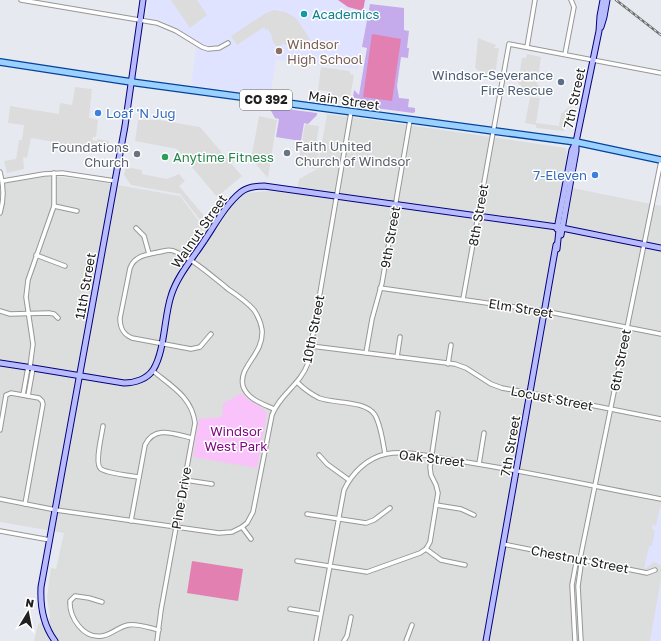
<svg xmlns="http://www.w3.org/2000/svg" width="661" height="641" font-family="'Golos Text',sans-serif">
<style>
.residential{fill:#dcdedd}
.education{fill:#e0e3ff}
.grass{fill:#c5aaec}
.park{fill:#fac2fb}
.pitch{fill:#e281b1}
.parking{fill:#dcdcdc}
.lines{fill:none;stroke-linecap:round;stroke-linejoin:round}
.street-casing{stroke:#979797;stroke-width:5.5}
.secondary-casing{stroke:#02017c;stroke-width:7}
.primary-casing{stroke:#00439b;stroke-width:8}
.street{stroke:#fff;stroke-width:3.5}
.secondary{stroke:#b8bcfc;stroke-width:5}
.primary{stroke:#9cd1ff;stroke-width:5.5}
.rail-casing{stroke:#6e6e6e;stroke-width:2.5}
.rail{stroke:#fff;stroke-width:1;stroke-dasharray:3;stroke-linecap:butt}
.culture-dot{fill:#0f9aa8;stroke:#fff;stroke-width:1.5}
.education-dot{fill:#8d6e63;stroke:#fff;stroke-width:1.5}
.service-dot{fill:#5c6f8a;stroke:#fff;stroke-width:1.5}
.shop-dot{fill:#3f7fe0;stroke:#fff;stroke-width:1.5}
.worship-dot{fill:#6b7280;stroke:#fff;stroke-width:1.5}
.leisure-dot{fill:#2e9e5b;stroke:#fff;stroke-width:1.5}
.labels{text-anchor:middle;stroke-width:3;stroke-linejoin:round;paint-order:stroke}
.shield{fill:#fff;stroke:#636363;stroke-width:1}
.shield-label{font-size:12px;font-weight:bold;fill:#202020}
.culture-label{font-size:13px;fill:#0d838f;stroke:#fff;text-anchor:start}
.education-label{font-size:13px;fill:#785e54;stroke:#fff;text-anchor:start}
.service-label{font-size:13px;fill:#4e5e75;stroke:#fff;text-anchor:end}
.street-label{font-size:13px;fill:#202020;stroke:#fff}
.shop-label{font-size:13px;fill:#366cbe;stroke:#fff;text-anchor:start}
.worship-label{font-size:13px;fill:#5b616d;stroke:#fff;text-anchor:start}
.leisure-label{font-size:13px;fill:#27864d;stroke:#fff;text-anchor:start}
.park-label{font-size:13px;fill:#800883;stroke:#fff}
</style>
<rect width="100%" height="100%" fill="#e6eaf0"/>
<path class="residential" d="M327 114 380 121 566 148 567 152 563 186 661 206V641H34L38 624 50 618 47 597 51 568 56 569 64 533 0 522V184L44 177H61L100 182 180 196 198 220 206 227 215 231 233 204 246 193 269 191 296 194 299 179 317 169Z"/>
<g class="education">
<path d="M148 0H370L358 69 276 60 270 96 191 85 197 41 173 26 160 20 146 18Z"/>
<path d="M660 507 661 508V565L654 562 646 568 644 569 649 546H652L655 530H653L652 525 656 526Z"/>
<path d="M661 575V641H650L661 579Z"/>
</g>
<g class="grass">
<path d="M370 4 404 8V30L409 31 407 48H409L408 58 401 57 397 86 399 98 409 99 408 107 415 108V112L413 113 352 105 354 90 359 95 367 48 362 47Z"/>
<path d="M271 107 317 113V115L308 124 304 123 301 141 276 137 279 119 275 118 270 109Z"/>
</g>
<path class="park" d="M241 393C249 403 263 405 267 414L257 468 193 457 199 419 222 417 223 404Z"/>
<g class="pitch">
<path d="M338 0H365L363 11 348 7Z"/>
<path d="M372 34 401 39 392 101 363 97Z"/>
<path d="M192 561 243 569 238 601 187 593Z"/>
</g>
<g class="parking">
<path d="M171 0H197L207 15 190 28Z"/>
<path d="M274 10 285 12 296 18 310 39 291 51 289 47 285 44H283L278 48 273 42 271 34 268 29 266 30 264 27 237 45 231 36 266 13Z"/>
<path d="M478 38 496 45 494 48H499L495 76 484 75 475 68Z"/>
<path d="M527 54 541 57 537 84 542 88 541 93 521 89V85L518 84 522 58H526Z"/>
<path d="M321 67 350 71V74L354 75 350 98 332 96V92L318 90Z"/>
<path d="M75 87 92 89 89 118 98 120 96 137H93L92 140 97 141 98 139 109 141 107 150 92 147V146L88 145 87 150 54 145V142L31 138 27 158 23 157 24 169 7 173 4 161 16 159 19 140H22L24 125 8 123 10 106 59 114 60 103 72 105Z"/>
<path d="M530 97 540 98 536 123 559 126 561 114 569 107 572 108 570 127 566 126 567 128H564V131L536 128V125L525 123Z"/>
<path d="M259 116 277 120 268 178 251 159Z"/>
<path d="M138 120H159L200 127 242 176 217 197 177 149 135 141Z"/>
<path d="M305 124 319 126 315 152 319 153 316 169 298 166Z"/>
<path d="M126 167 142 170V174L167 179 179 174 185 181 179 186 205 217 200 220 180 194 131 185 124 175Z"/>
</g>
<g class="lines">
<defs>
<g id="street">
<path d="M21 0 157 23 176 31 202 47 208 49 219 48 228 43"/>
<path d="M527 47 535 0"/>
<path d="M565 54 574 7 571 0"/>
<path d="M0 172C4 186 4 200 0 213"/>
<path d="M3 181 44 174 62 173 115 181"/>
<path d="M54 206 77 211"/>
<path d="M136 228 144 236 149 254"/>
<path d="M36 255 65 266"/>
<path d="M380 288 544 311 661 334"/>
<path d="M463 299 509 44 661 73"/>
<path d="M0 311 10 314 49 313 54 314 58 318"/>
<path d="M211 334 200 347 191 349 132 338C123 334 120 328 120 318L130 268C135 254 151 254 164 251 168 250 172 250 176 252 194 260 212 276 228 289 237 295 247 302 254 310 258 316 261 323 262 330 264 355 238 366 243 386 247 399 263 404 274 409"/>
<path d="M311 346 455 364 466 368 491 384 502 388 530 393 661 419"/>
<path d="M366 353 372 319 382 283 410 120"/>
<path d="M397 357 400 337"/>
<path d="M448 364 451 345"/>
<path d="M30 367 33 344 26 297 28 280 54 206V173"/>
<path d="M153 371C171 386 192 397 195 423L161 610 157 641"/>
<path d="M297 382C303 388 311 394 319 398 335 404 365 400 375 415 381 426 383 442 385 454"/>
<path d="M23 395 28 367"/>
<path d="M28 396 33 368"/>
<path d="M103 426C102 435 94 464 101 469 107 473 131 476 139 477"/>
<path d="M0 430 6 395 11 393 39 398 42 401 43 404 25 504"/>
<path d="M319 455 327 464 349 480"/>
<path d="M479 464 484 433"/>
<path d="M185 480 212 484"/>
<path d="M0 499 56 510 219 533 232 532 242 527 247 523 253 512 272 415C279 395 301 384 308 363L351 112"/>
<path d="M436 505 461 509 474 515"/>
<path d="M307 514 366 523 374 520 390 508"/>
<path d="M131 521 145 445C155 425 174 434 192 438"/>
<path d="M242 527 251 539"/>
<path d="M0 531 50 540"/>
<path d="M503 544 647 573 655 570"/>
<path d="M426 549 441 560 465 565"/>
<path d="M297 561 367 572 420 553 426 549 430 542 438 493 436 485 431 475 430 467 438 413"/>
<path d="M102 602 89 598 75 596 70 601C69 617 83 639 102 636 111 635 118 627 128 625 137 623 150 628 159 630"/>
<path d="M290 609 320 614"/>
<path d="M316 641 344 490C352 473 367 458 386 454 407 450 431 457 452 460 522 470 591 486 661 499"/>
<path d="M344 641 347 636 351 617"/>
<path d="M406 641 412 625"/>
<path d="M575 641 572 585 576 563 580 559"/>
<path d="M581 641 578 586 581 565 580 559 661 161"/>
</g>
<g id="secondary">
<path d="M601 27 604 17 607 0"/>
<path d="M561 226 562 228 661 248"/>
<path d="M557 229 572 150 576 142"/>
<path d="M561 235 576 151V142L599 31 600 16 603 0"/>
<path d="M0 363 33 368 124 383C135 383 147 379 153 370 165 351 164 317 171 296 177 276 193 258 204 241 215 225 225 205 241 192 247 187 255 186 264 186L557 227 559 230 557 249"/>
<path d="M55 641C43 625 40 607 41 587L125 126 143 0"/>
<path d="M486 641 556 245"/>
</g>
<path id="primary" d="M0 62 138 83 576 142 661 160"/>
</defs>
<use href="#street" class="street-casing"/>
<use href="#secondary" class="secondary-casing"/>
<use href="#primary" class="primary-casing"/>
<use href="#street" class="street"/>
<use href="#secondary" class="secondary"/>
<use href="#primary" class="primary"/>
<defs>
<path id="rail" d="M616 0 661 35"/>
</defs>
<use href="#rail" class="rail-casing"/>
<use href="#rail" class="rail"/>
</g>
<circle class="culture-dot" cx="304" cy="14" r="4"/>
<circle class="education-dot" cx="279" cy="51" r="4"/>
<circle class="service-dot" cx="561" cy="82" r="4"/>
<g class="shop-dot">
<circle cx="98" cy="113" r="4"/>
<circle cx="595" cy="175" r="4"/>
</g>
<g class="worship-dot">
<circle cx="287" cy="153" r="4"/>
<circle cx="137" cy="154" r="4"/>
</g>
<circle class="leisure-dot" cx="165" cy="157" r="4"/>
<g class="labels">
<rect class="shield" x="240" y="90" width="52" height="20" rx="3"/>
<g class="shield-label">
<text x="266" y="104">CO 392</text>
</g>
<g class="culture-label">
<text x="312" y="19">Academics</text>
</g>
<g class="education-label">
<text x="287" y="49">Windsor<tspan x="287" dy="15">High School</tspan></text>
</g>
<g class="service-label">
<text x="553" y="80">Windsor-Severance<tspan x="553" dy="15">Fire Rescue</tspan></text>
</g>
<g class="street-label">
<text transform="translate(574 98) rotate(-78)" y="5">7th Street</text>
<text transform="translate(344 100) rotate(8)" y="5">Main Street</text>
<text transform="translate(478 215) rotate(-80)" y="5">8th Street</text>
<text transform="translate(199 231) rotate(-55)" y="5">Walnut Street</text>
<text transform="translate(390 237) rotate(-80)" y="5">9th Street</text>
<text transform="translate(85 286) rotate(-80)" y="5">11th Street</text>
<text transform="translate(521 308) rotate(9)" y="5">Elm Street</text>
<text transform="translate(313 329) rotate(-79)" y="5">10th Street</text>
<text transform="translate(620 360) rotate(-79)" y="5">6th Street</text>
<text transform="translate(552 398) rotate(11)" y="5">Locust Street</text>
<text transform="translate(510 446) rotate(-80)" y="5">7th Street</text>
<text transform="translate(432 458) rotate(7)" y="5">Oak Street</text>
<text transform="translate(181 498) rotate(-80)" y="5">Pine Drive</text>
<text transform="translate(580 559) rotate(11)" y="5">Chestnut Street</text>
</g>
<g class="shop-label">
<text x="106" y="118">Loaf 'N Jug</text>
<text x="587" y="180" text-anchor="end">7-Eleven</text>
</g>
<g class="worship-label">
<text x="295" y="151">Faith United<tspan x="295" dy="15">Church of Windsor</tspan></text>
<text x="129" y="152" text-anchor="end">Foundations<tspan x="129" dy="15">Church</tspan></text>
</g>
<g class="leisure-label">
<text x="173" y="162">Anytime Fitness</text>
</g>
<g class="park-label">
<text x="236" y="436">Windsor<tspan x="236" dy="15">West Park</tspan></text>
</g>
</g>
<g transform="translate(28 613) rotate(10)" stroke="#ffffff" stroke-width="3" paint-order="stroke">
<path d="M0-3L7 15L0 10L-7 15Z" fill="#202020"/>
<text y="-6" font-size="11" font-weight="bold" text-anchor="middle" fill="#202020">N</text>
</g>
</svg>
